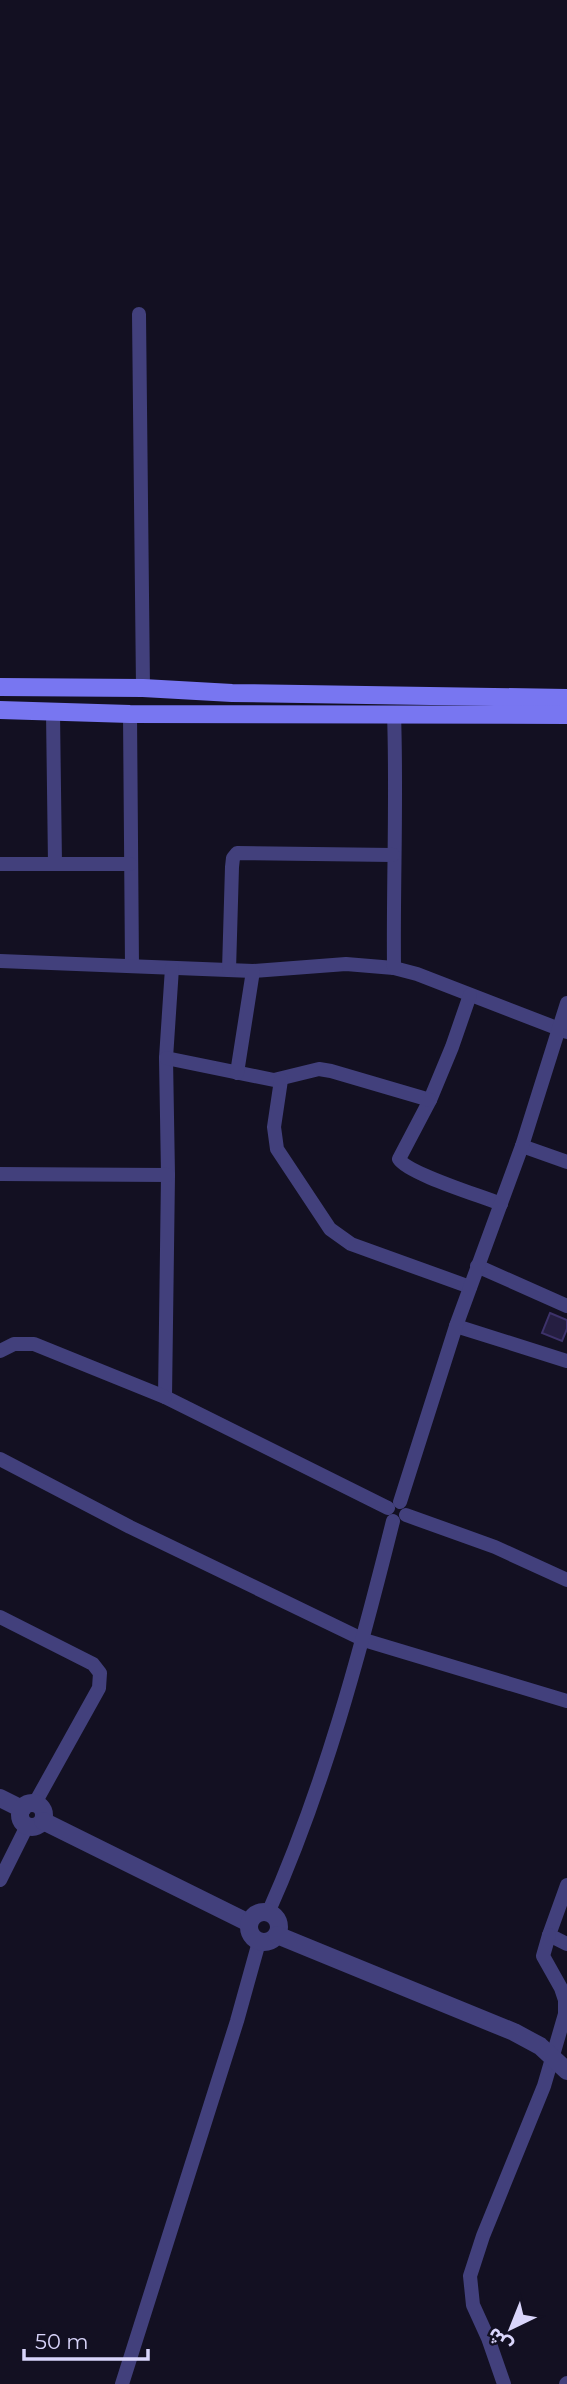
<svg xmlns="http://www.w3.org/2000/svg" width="567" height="2384" font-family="Montserrat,'Noto Sans Arabic',sans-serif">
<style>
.building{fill:#251e41;stroke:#3d326a;stroke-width:2}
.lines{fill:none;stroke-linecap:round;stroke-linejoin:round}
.minor{stroke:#42407c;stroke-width:14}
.tertiary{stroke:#42407c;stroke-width:18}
.secondary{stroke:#7876f1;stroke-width:18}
</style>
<rect width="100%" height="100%" fill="#131022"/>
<path class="building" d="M550 1313 567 1320V1329L562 1341 542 1333Z"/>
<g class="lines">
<g class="minor">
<path d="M139 314 143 688"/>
<path d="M53 713 55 864"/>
<path d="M130 714 132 966"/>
<path d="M0 864H130"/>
<path d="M0 961 253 971 346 964 394 968 417 974 567 1032"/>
<path d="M172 968 166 1058 168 1175 165 1397 388 1508"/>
<path d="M394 968C393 884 397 799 394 714"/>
<path d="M229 970 232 867 233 858 237 853 393 855"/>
<path d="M470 995 452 1047 430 1100 399 1159C408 1174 482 1196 501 1204"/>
<path d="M166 1058 274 1080 319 1069 331 1071 430 1100"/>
<path d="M237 1073 253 971"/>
<path d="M281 1080 274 1127 277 1149 330 1229 351 1244 470 1287"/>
<path d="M522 1146 567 1162"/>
<path d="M0 1174 168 1175"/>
<path d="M477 1266 567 1306"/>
<path d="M456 1326 567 1361"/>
<path d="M0 1351 14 1344H34L165 1397"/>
<path d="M0 1459 130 1527 364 1640 567 1701"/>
<path d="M400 1502 456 1326 522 1146 567 1003"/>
<path d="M406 1515 495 1547 567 1580"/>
<path d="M0 1617 93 1664 100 1673 99 1688 35 1803"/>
<path d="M0 1880 27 1826"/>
<path d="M567 1885 549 1935 567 1944"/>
<path d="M268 1913C324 1788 360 1653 393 1521"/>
<path d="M122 2384 237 2021 259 1942"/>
<path d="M504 2384 488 2338 473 2305 470 2276 483 2236 544 2086 565 2014V2000L561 1988 543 1956 549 1935"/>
<path d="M566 2384 567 2383"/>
</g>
<g class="tertiary">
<path d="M0 1798 22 1809"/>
<circle cx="32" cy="1815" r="12"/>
<path d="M43 1821 249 1923"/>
<circle cx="264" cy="1927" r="15"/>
<path d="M277 1935 514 2032 540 2046 567 2071"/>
</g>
<g class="secondary">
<path d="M0 687 143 688 232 693 567 698"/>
<path d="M0 710 130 714 567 715"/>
</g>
</g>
<g transform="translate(511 2328) rotate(223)" stroke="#131022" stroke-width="5" paint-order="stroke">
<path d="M0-5L12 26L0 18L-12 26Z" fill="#d9d5fb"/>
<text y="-10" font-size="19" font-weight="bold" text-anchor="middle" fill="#d9d5fb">ش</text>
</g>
<path d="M24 2349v10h124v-10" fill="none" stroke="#d9d5fb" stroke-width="3.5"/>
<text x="35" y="2349" font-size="21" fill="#d9d5fb" stroke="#131022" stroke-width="5" paint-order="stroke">50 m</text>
</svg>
